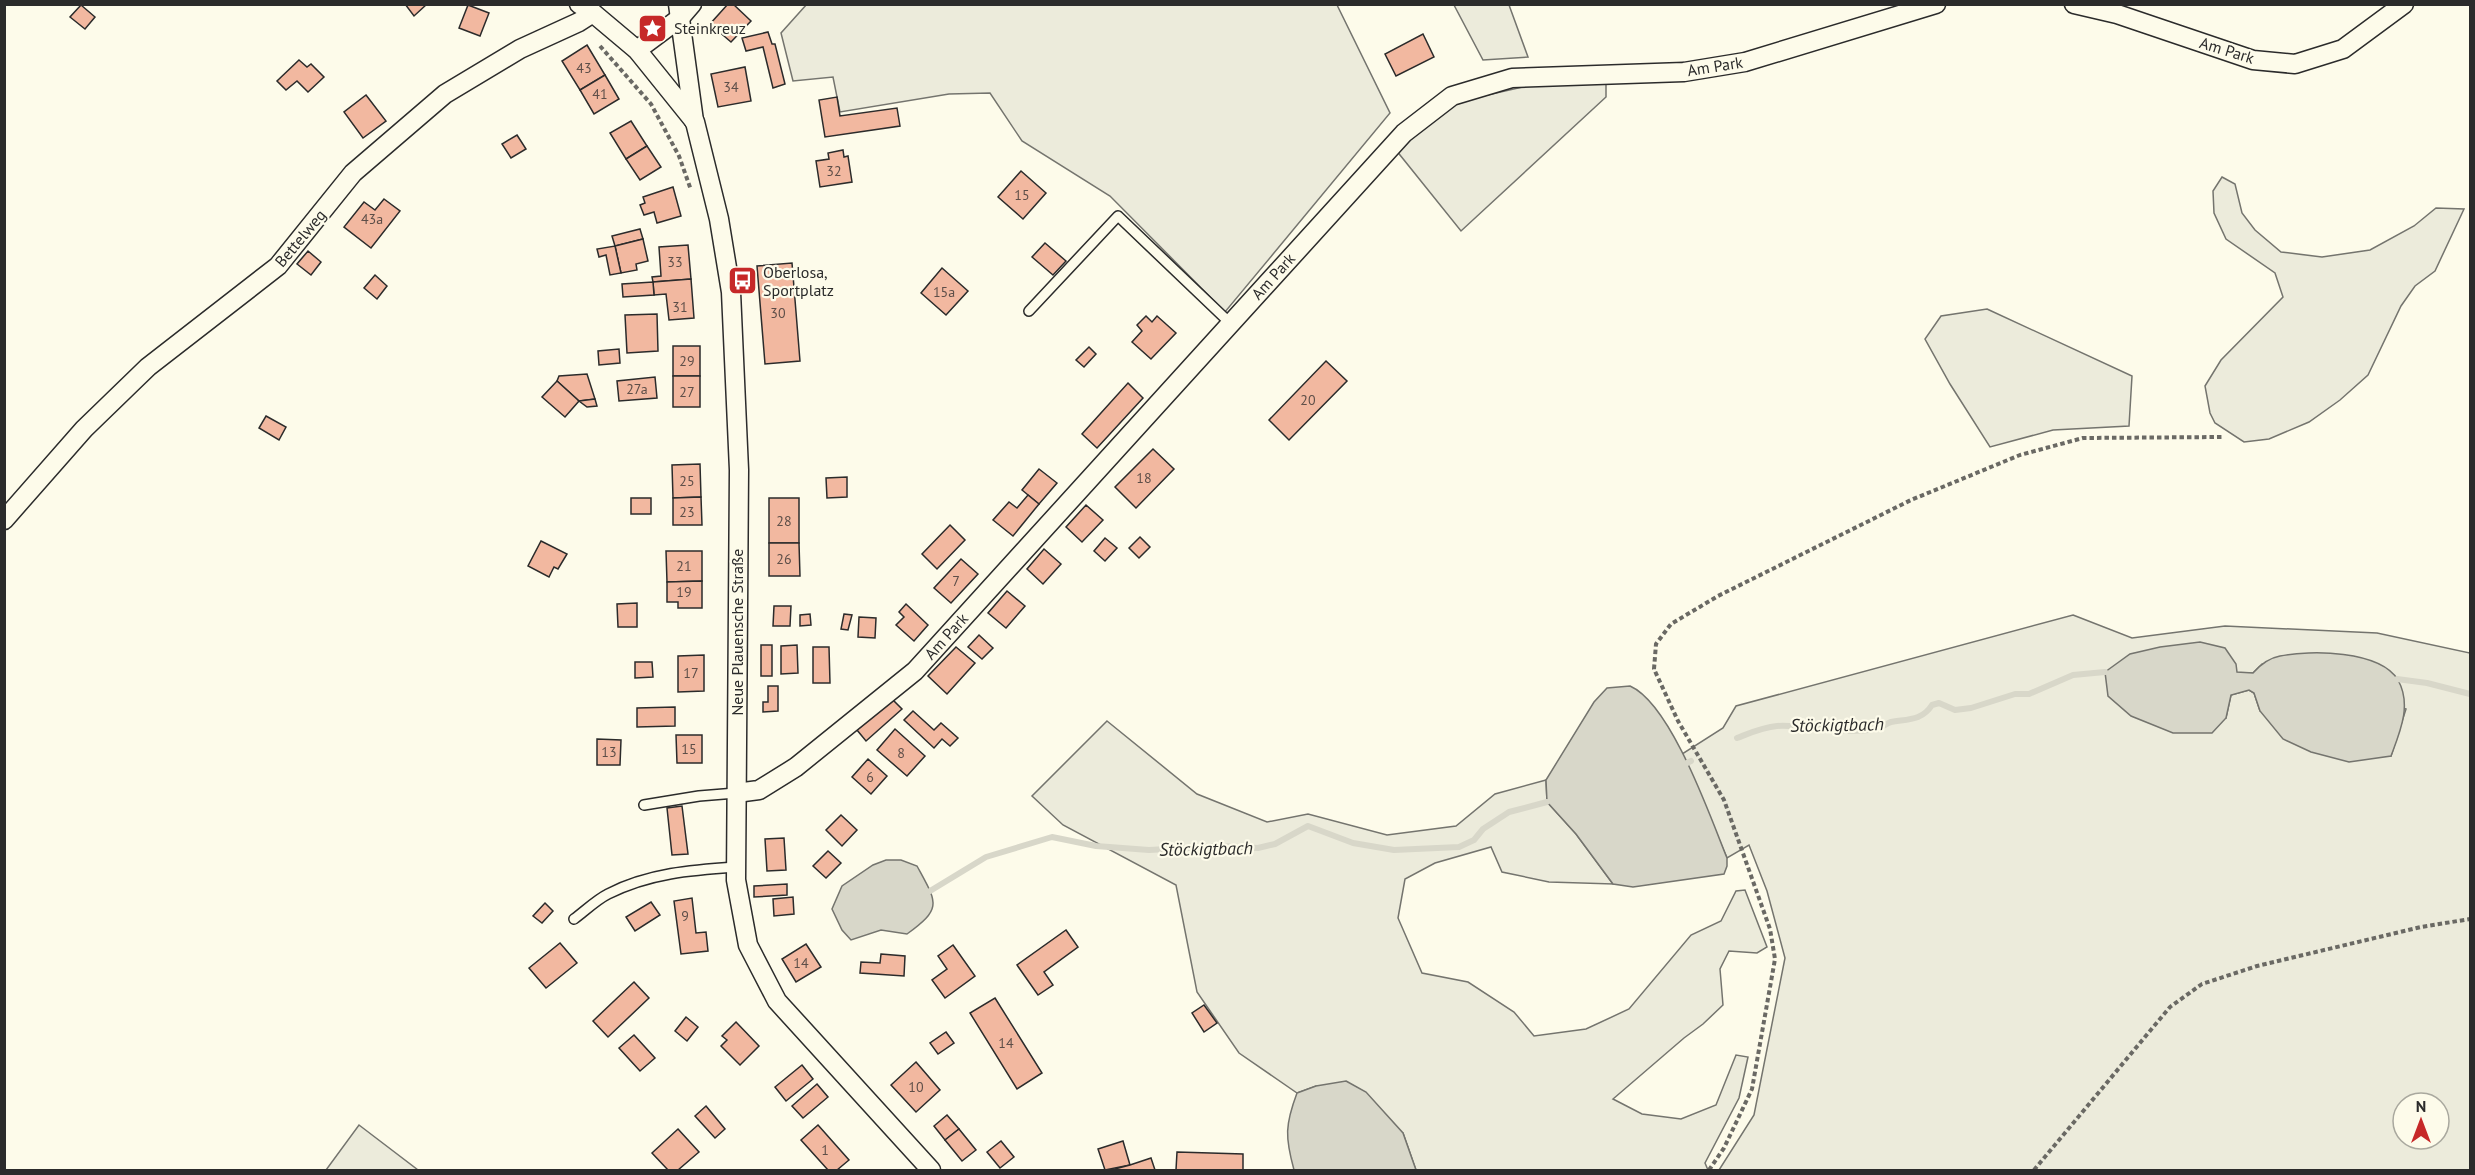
<svg xmlns="http://www.w3.org/2000/svg" width="2475" height="1175" font-family="'PT Sans',sans-serif">
<style>
.green{fill:#ecebdb;stroke:#74746e;stroke-width:1.5;fill-rule:evenodd}
.water{fill:#d8d7c9;stroke:#74746e;stroke-width:1.5}
.lines{fill:none;stroke-linecap:round;stroke-linejoin:round}
.stream{stroke:#d8d7c9;stroke-width:6}
.building{fill:#f2b8a0;stroke:#2b2b2b;stroke-width:1.5}
.service-casing{stroke:#2b2b2b;stroke-width:12}
.minor-casing{stroke:#2b2b2b;stroke-width:21}
.path{stroke:#6a6964;stroke-width:4;stroke-dasharray:4.5 3;stroke-linecap:butt}
.service{stroke:#fdfbea;stroke-width:9}
.minor{stroke:#fdfbea;stroke-width:18}
.labels{text-anchor:middle;stroke-width:4.5;stroke-linejoin:round;paint-order:stroke}
.number-label{font-size:14px;fill:#5d4e48}
.poi-label{font-size:16px;fill:#2b2b2b;stroke:#fdfbea;text-anchor:start}
.street-label{font-size:16px;fill:#2b2b2b;stroke:#fdfbea}
.water-label{font-size:18px;font-style:italic;fill:#2b2b2b;stroke:#fdfbea}
</style>
<rect width="100%" height="100%" fill="#fdfbea"/>
<g class="green">
<path d="M807 4 1337 5 1390 113 1225 312 1110 196 1022 141 990 93 949 94 840 112 833 77 793 81 781 33Z"/>
<path d="M1454 5H1509L1528 57 1483 60Z"/>
<path d="M1606 81V97L1461 231 1396 150 1452 103 1532 85Z"/>
<path d="M2222 177 2235 184 2242 213 2255 230 2281 252 2322 257 2370 250 2414 226 2436 208 2464 209 2435 271 2415 286 2401 306 2368 375 2340 400 2309 422 2269 439 2244 442 2215 423 2210 413 2205 386 2221 360 2283 297 2275 273 2226 239 2214 213 2213 191Z"/>
<path d="M1987 309 2132 376 2129 426 2053 430 1990 447 1950 384 1925 339 1941 316Z"/>
<path d="M2073 615 2132 638 2225 626 2377 633 2470 653V1170H1719L1754 1115 1785 958 1767 891 1749 845 1727 858 1682 754 1723 728 1736 706ZM2262 664 2406 709 2391 756 2260 711 2254 693 2249 690 2231 695 2226 718 2105 672 2253 673ZM2403 1103H2439V1139H2403Z"/>
<path d="M1107 721 1197 794 1267 822 1308 814 1387 835 1456 826 1495 794 1546 780 1547 802 1576 834 1613 884 1549 882 1502 872 1491 847 1435 863 1405 879 1398 918 1422 973 1468 982 1514 1012 1534 1036 1586 1029 1629 1009 1691 935 1721 921 1736 891 1745 890 1767 947 1757 953 1729 951 1720 969 1723 1005 1703 1024 1684 1038 1613 1099 1642 1114 1681 1119 1716 1105 1736 1055 1748 1057 1739 1098 1705 1163 1708 1170H1416L1403 1133 1316 1086 1297 1093 1239 1053 1197 992 1176 885 1063 825 1032 796Z"/>
<path d="M359 1125 418 1170H326Z"/>
</g>
<g class="water">
<path d="M2200 642 2225 648 2236 664 2237 672 2253 673C2260 665 2269 658 2280 656 2310 650 2380 650 2398 680 2412 705 2400 732 2391 756L2349 762 2311 752 2283 739 2260 711 2254 693 2249 690 2231 695 2226 718 2212 733H2173L2131 716 2108 696 2105 672 2130 654 2160 647Z"/>
<path d="M1630 686C1671 704 1710 816 1727 858V866L1724 874 1633 887 1613 884 1576 834 1547 802 1546 780 1594 702 1607 688Z"/>
<path d="M886 860H901L917 866C937 903 943 908 907 934L881 930 851 940 842 930 832 909 842 886 873 865Z"/>
<path d="M1346 1081 1366 1092 1403 1133 1416 1170H1294C1285 1137 1285 1125 1297 1093L1316 1086Z"/>
</g>
<g class="lines">
<g class="stream">
<path d="M2397 679 2427 683 2470 694"/>
<path d="M1737 738C1750 733 1763 727 1777 726 1805 724 1853 736 1879 728 1883 727 1887 723 1891 722 1907 719 1922 721 1932 705L1939 703 1955 710 1971 708 2015 694H2029L2073 675 2105 672"/>
<path d="M1687 763 1691 761"/>
<path d="M930 891 986 857 1052 837 1096 846 1149 850 1222 846 1258 848 1275 844 1308 826 1353 843 1394 850 1459 847 1474 840 1483 829 1509 812 1547 802"/>
</g>
</g>
<g class="building">
<path d="M405 4H427L414 16Z"/>
<path d="M728 4H733L751 21 731 42 710 24Z"/>
<path d="M81 5 95 17 85 29 70 17Z"/>
<path d="M468 5 489 13 480 36 459 28Z"/>
<path d="M768 32 772 44H775L785 84 773 88 763 47 746 51 742 38Z"/>
<path d="M1423 34 1434 57 1396 76 1385 54Z"/>
<path d="M587 45 605 75 580 90 562 61Z"/>
<path d="M299 60 307 67 311 64 324 77 308 92 297 81 286 90 277 81Z"/>
<path d="M745 67 751 101 718 107 711 74Z"/>
<path d="M605 75 619 99 594 114 580 90Z"/>
<path d="M366 95 386 121 363 138 344 112Z"/>
<path d="M837 97 840 116 897 108 900 126 825 137 819 100Z"/>
<path d="M631 121 647 146 626 159 610 133Z"/>
<path d="M517 135 526 149 511 158 502 144Z"/>
<path d="M647 146 661 167 640 180 626 159Z"/>
<path d="M843 150 844 157 848 156 852 182 820 187 816 161 829 159 828 153Z"/>
<path d="M1021 171 1046 193 1023 219 998 197Z"/>
<path d="M673 187 681 216 657 223 654 212 644 215 640 205 645 203 643 197Z"/>
<path d="M384 199 400 211 371 248 344 227 364 202 375 210Z"/>
<path d="M640 229 643 239 615 246 612 236Z"/>
<path d="M643 239 648 261 636 264 637 270 621 273 615 246Z"/>
<path d="M1045 243 1066 261 1053 275 1032 257Z"/>
<path d="M688 245 691 279 653 282 652 277 661 276 659 247Z"/>
<path d="M615 246 621 273 610 275 606 255 599 257 597 249Z"/>
<path d="M308 251 321 262 311 275 297 264Z"/>
<path d="M792 263 800 361 765 364 757 266Z"/>
<path d="M942 268 968 291 946 315 921 293Z"/>
<path d="M375 275 387 286 377 299 364 288Z"/>
<path d="M691 279 694 318 669 320 666 294 654 295 653 282Z"/>
<path d="M653 282 654 295 623 297 622 284Z"/>
<path d="M657 314 658 351 627 353 625 315Z"/>
<path d="M1146 316 1152 322 1157 316 1176 333 1151 359 1132 342 1142 331 1137 325Z"/>
<rect x="673" y="346" width="27" height="30"/>
<path d="M1089 347 1096 354 1084 367 1076 360Z"/>
<path d="M619 349 620 363 599 365 598 351Z"/>
<path d="M1326 361 1347 381 1289 440 1269 420Z"/>
<path d="M587 374 595 399 579 401 557 381 559 376Z"/>
<rect x="673" y="376" width="27" height="31"/>
<path d="M655 377 657 398 619 401 617 381Z"/>
<path d="M557 381 579 401 565 417 542 397Z"/>
<path d="M1128 383 1143 398 1097 448 1082 434Z"/>
<path d="M595 399 597 406 587 407 579 401Z"/>
<path d="M266 416 286 427 279 440 259 428Z"/>
<path d="M1153 449 1174 469 1136 508 1115 487Z"/>
<path d="M700 464 701 497 673 498 672 465Z"/>
<path d="M1039 469 1057 483 1039 504 1022 490Z"/>
<path d="M847 477V497L827 498 826 478Z"/>
<path d="M1028 495 1039 504 1013 536 993 520 1009 502 1017 508Z"/>
<path d="M701 497 702 525H673V498Z"/>
<rect x="631" y="498" width="20" height="16"/>
<rect x="769" y="498" width="30" height="45"/>
<path d="M1086 505 1103 520 1082 542 1066 527Z"/>
<path d="M950 525 965 540 937 569 922 554Z"/>
<path d="M1140 537 1150 547 1139 558 1129 548Z"/>
<path d="M1105 538 1117 548 1105 561 1094 551Z"/>
<path d="M541 541 567 554 558 569 554 567 549 577 528 566Z"/>
<path d="M769 543H799L800 576H769Z"/>
<path d="M1044 549 1061 564 1043 584 1027 569Z"/>
<path d="M666 551H702V581L667 582Z"/>
<path d="M961 559 978 574 951 603 934 588Z"/>
<path d="M702 581V608H678V602H667V582Z"/>
<path d="M1007 591 1025 606 1006 628 988 613Z"/>
<path d="M637 603V627H618L617 604Z"/>
<path d="M906 604 928 625 914 641 896 625 904 617 899 612Z"/>
<path d="M774 606H791L790 626H773Z"/>
<path d="M810 614 811 625 800 626V615Z"/>
<path d="M844 614 852 615 848 630 841 629Z"/>
<path d="M859 617 876 618 875 638 858 637Z"/>
<path d="M979 635 993 648 982 659 968 647Z"/>
<rect x="761" y="645" width="11" height="31"/>
<path d="M797 645 798 673 781 674V646Z"/>
<path d="M813 647H829L830 683H813Z"/>
<path d="M956 647 975 663 947 694 928 676Z"/>
<path d="M704 655V691L678 692V656Z"/>
<path d="M635 662H652L653 677 635 678Z"/>
<path d="M768 686H778V711L763 712V702H768Z"/>
<path d="M892 699 902 709 866 741 857 730Z"/>
<path d="M675 707V726L637 727V708Z"/>
<path d="M913 711 934 730 941 723 958 738 950 746 942 739 934 748 904 720Z"/>
<path d="M895 729 925 756 907 776 877 750Z"/>
<path d="M676 735H702V763H677Z"/>
<path d="M597 739 621 740 620 765H597Z"/>
<path d="M868 759 887 776 871 794 852 777Z"/>
<path d="M682 806 688 854 672 855 667 808Z"/>
<path d="M841 815 857 830 842 846 826 830Z"/>
<path d="M784 838 786 870 767 871 765 839Z"/>
<path d="M828 851 841 863 826 878 813 866Z"/>
<path d="M787 884V895L754 897V886Z"/>
<path d="M793 897 794 914 774 916 773 899Z"/>
<path d="M692 898 696 933 706 932 708 951 681 954 674 901Z"/>
<path d="M651 902 660 915 635 931 626 917Z"/>
<path d="M545 903 553 911 542 923 533 916Z"/>
<path d="M1066 930 1078 947 1044 972 1053 985 1038 995 1017 965Z"/>
<path d="M560 943 577 963 546 988 529 968Z"/>
<path d="M806 944 821 967 796 982 782 959Z"/>
<path d="M953 945 975 976 945 998 932 980 947 969 938 956Z"/>
<path d="M881 954 905 956 904 976 860 973 861 962 880 963Z"/>
<path d="M634 982 649 998 608 1037 593 1021Z"/>
<path d="M995 998 1042 1073 1017 1089 970 1013Z"/>
<path d="M1204 1005 1217 1023 1204 1032 1192 1013Z"/>
<path d="M686 1017 698 1027 687 1041 675 1031Z"/>
<path d="M736 1022 759 1046 740 1065 721 1046 727 1040 722 1036Z"/>
<path d="M946 1032 954 1043 938 1054 930 1043Z"/>
<path d="M634 1035 655 1058 640 1071 619 1048Z"/>
<path d="M916 1062 940 1090 916 1112 891 1085Z"/>
<path d="M802 1065 813 1079 786 1101 775 1087Z"/>
<path d="M817 1084 828 1097 803 1118 792 1106Z"/>
<path d="M706 1106 725 1129 715 1138 695 1116Z"/>
<path d="M947 1115 959 1129 945 1140 934 1126Z"/>
<path d="M818 1125 849 1160 837 1170H828L801 1140Z"/>
<path d="M678 1129 699 1152 678 1170H668L652 1153Z"/>
<path d="M959 1129 976 1150 962 1161 945 1140Z"/>
<path d="M1001 1141 1014 1157 1000 1168 987 1152Z"/>
<path d="M1123 1141 1130 1165 1105 1170 1098 1149Z"/>
<path d="M1177 1152 1243 1154V1170H1176Z"/>
<path d="M1151 1158 1155 1170H1111L1130 1165Z"/>
</g>
<g class="lines">
<defs>
<g id="service">
<path d="M1029 311 1118 216 1230 323"/>
<path d="M644 805 699 796 736 793"/>
<path d="M574 919C585 911 596 900 608 894 649 873 692 870 736 867"/>
</g>
<g id="minor">
<path d="M579 4 593 13 637 50 695 122 719 219 731 292 739 470 736 880 748 945 777 1001 931 1170"/>
<path d="M678 4 694 121"/>
<path d="M2074 4 2117 14 2253 60 2295 64 2343 49 2404 4"/>
<path d="M637 50 680 18 692 4"/>
<path d="M4 520 84 429 148 367 278 266 353 173 445 94 520 49 579 22 593 13"/>
<path d="M736 793 759 790 796 767 915 671 1404 133 1452 96 1512 78 1684 72 1745 62 1936 4"/>
</g>
</defs>
<use href="#service" class="service-casing"/>
<use href="#minor" class="minor-casing"/>
<g class="path">
<path d="M600 46 651 104 679 156 691 190"/>
<path d="M1709 1170 1724 1148 1752 1089 1775 959 1770 929 1724 800 1678 721 1654 669 1656 644 1671 624 1718 596 1911 500 2020 455 2083 438 2224 437"/>
<path d="M2034 1170 2170 1007 2202 984 2257 966 2421 927 2470 919"/>
</g>
<use href="#service" class="service"/>
<use href="#minor" class="minor"/>
</g>
<defs>
<symbol id="sight-square" viewBox="-11 -11 22 22"><rect x="-9" y="-9" width="18" height="18" rx="4" fill="#c62828" stroke="#fdfbea"/><path d="M0-6L1.8-2.2L6-1.7L2.9 1.2L3.7 5.4L0 3.3L-3.7 5.4L-2.9 1.2L-6-1.7L-1.8-2.2Z" fill="#fff"/></symbol>
<symbol id="bus-square" viewBox="-11 -11 22 22"><rect x="-9" y="-9" width="18" height="18" rx="4" fill="#c62828" stroke="#fdfbea"/><path d="M-5-6H5V4H4V6H2V4H-2V6H-4V4H-5ZM-3.5-4V0h7V-4ZM-3.5 1.2v1.5H-2V1.2ZM2 1.2v1.5H3.5V1.2Z" fill="#fff"/></symbol>
</defs>
<g fill-rule="evenodd">
<use href="#sight-square" x="636" y="12" width="33" height="33"/>
<use href="#bus-square" x="726" y="264" width="33" height="33"/>
</g>
<g class="labels">
<g class="number-label">
<text x="584" y="73">43</text>
<text x="731" y="92">34</text>
<text x="600" y="99">41</text>
<text x="834" y="176">32</text>
<text x="1022" y="200">15</text>
<text x="372" y="224">43a</text>
<text x="675" y="267">33</text>
<text x="944" y="297">15a</text>
<text x="680" y="312">31</text>
<text x="778" y="318">30</text>
<text x="687" y="366">29</text>
<text x="637" y="394">27a</text>
<text x="687" y="397">27</text>
<text x="1308" y="405">20</text>
<text x="1144" y="483">18</text>
<text x="687" y="486">25</text>
<text x="687" y="517">23</text>
<text x="784" y="526">28</text>
<text x="784" y="564">26</text>
<text x="684" y="571">21</text>
<text x="956" y="586">7</text>
<text x="684" y="597">19</text>
<text x="691" y="678">17</text>
<text x="689" y="754">15</text>
<text x="609" y="757">13</text>
<text x="901" y="758">8</text>
<text x="870" y="782">6</text>
<text x="685" y="921">9</text>
<text x="801" y="968">14</text>
<text x="1006" y="1048">14</text>
<text x="916" y="1092">10</text>
<text x="825" y="1155">1</text>
</g>
<g class="poi-label">
<text x="674" y="34">Steinkreuz</text>
<text x="763" y="278">Oberlosa,<tspan x="763" dy="18">Sportplatz</tspan></text>
</g>
<g class="street-label">
<text transform="translate(2227 50) rotate(17)" y="6">Am Park</text>
<text transform="translate(1715 66) rotate(-9)" y="6">Am Park</text>
<text transform="translate(300 238) rotate(-50)" y="6">Bettelweg</text>
<text transform="translate(1273 276) rotate(-48)" y="6">Am Park</text>
<text transform="translate(737 632) rotate(-90)" y="6">Neue Plauensche Straße</text>
<text transform="translate(946 636) rotate(-48)" y="6">Am Park</text>
</g>
<g class="water-label">
<text transform="translate(1837 725) rotate(-1)" y="6">Stöckigtbach</text>
<text transform="translate(1206 849) rotate(-1)" y="6">Stöckigtbach</text>
</g>
</g>
<rect width="2475" height="1175" fill="none" stroke="#2b2b2b" stroke-width="12"/>
<g transform="translate(2421 1121)"><circle r="28" fill="#fdfbea" stroke="#a9a89e" stroke-width="1.5"/>
<path d="M0-4.5L10 22L0 15L-10 22Z" fill="#c62828"/>
<text y="-9" font-size="16" font-weight="bold" text-anchor="middle" fill="#2b2b2b">N</text>
</g>
</svg>
